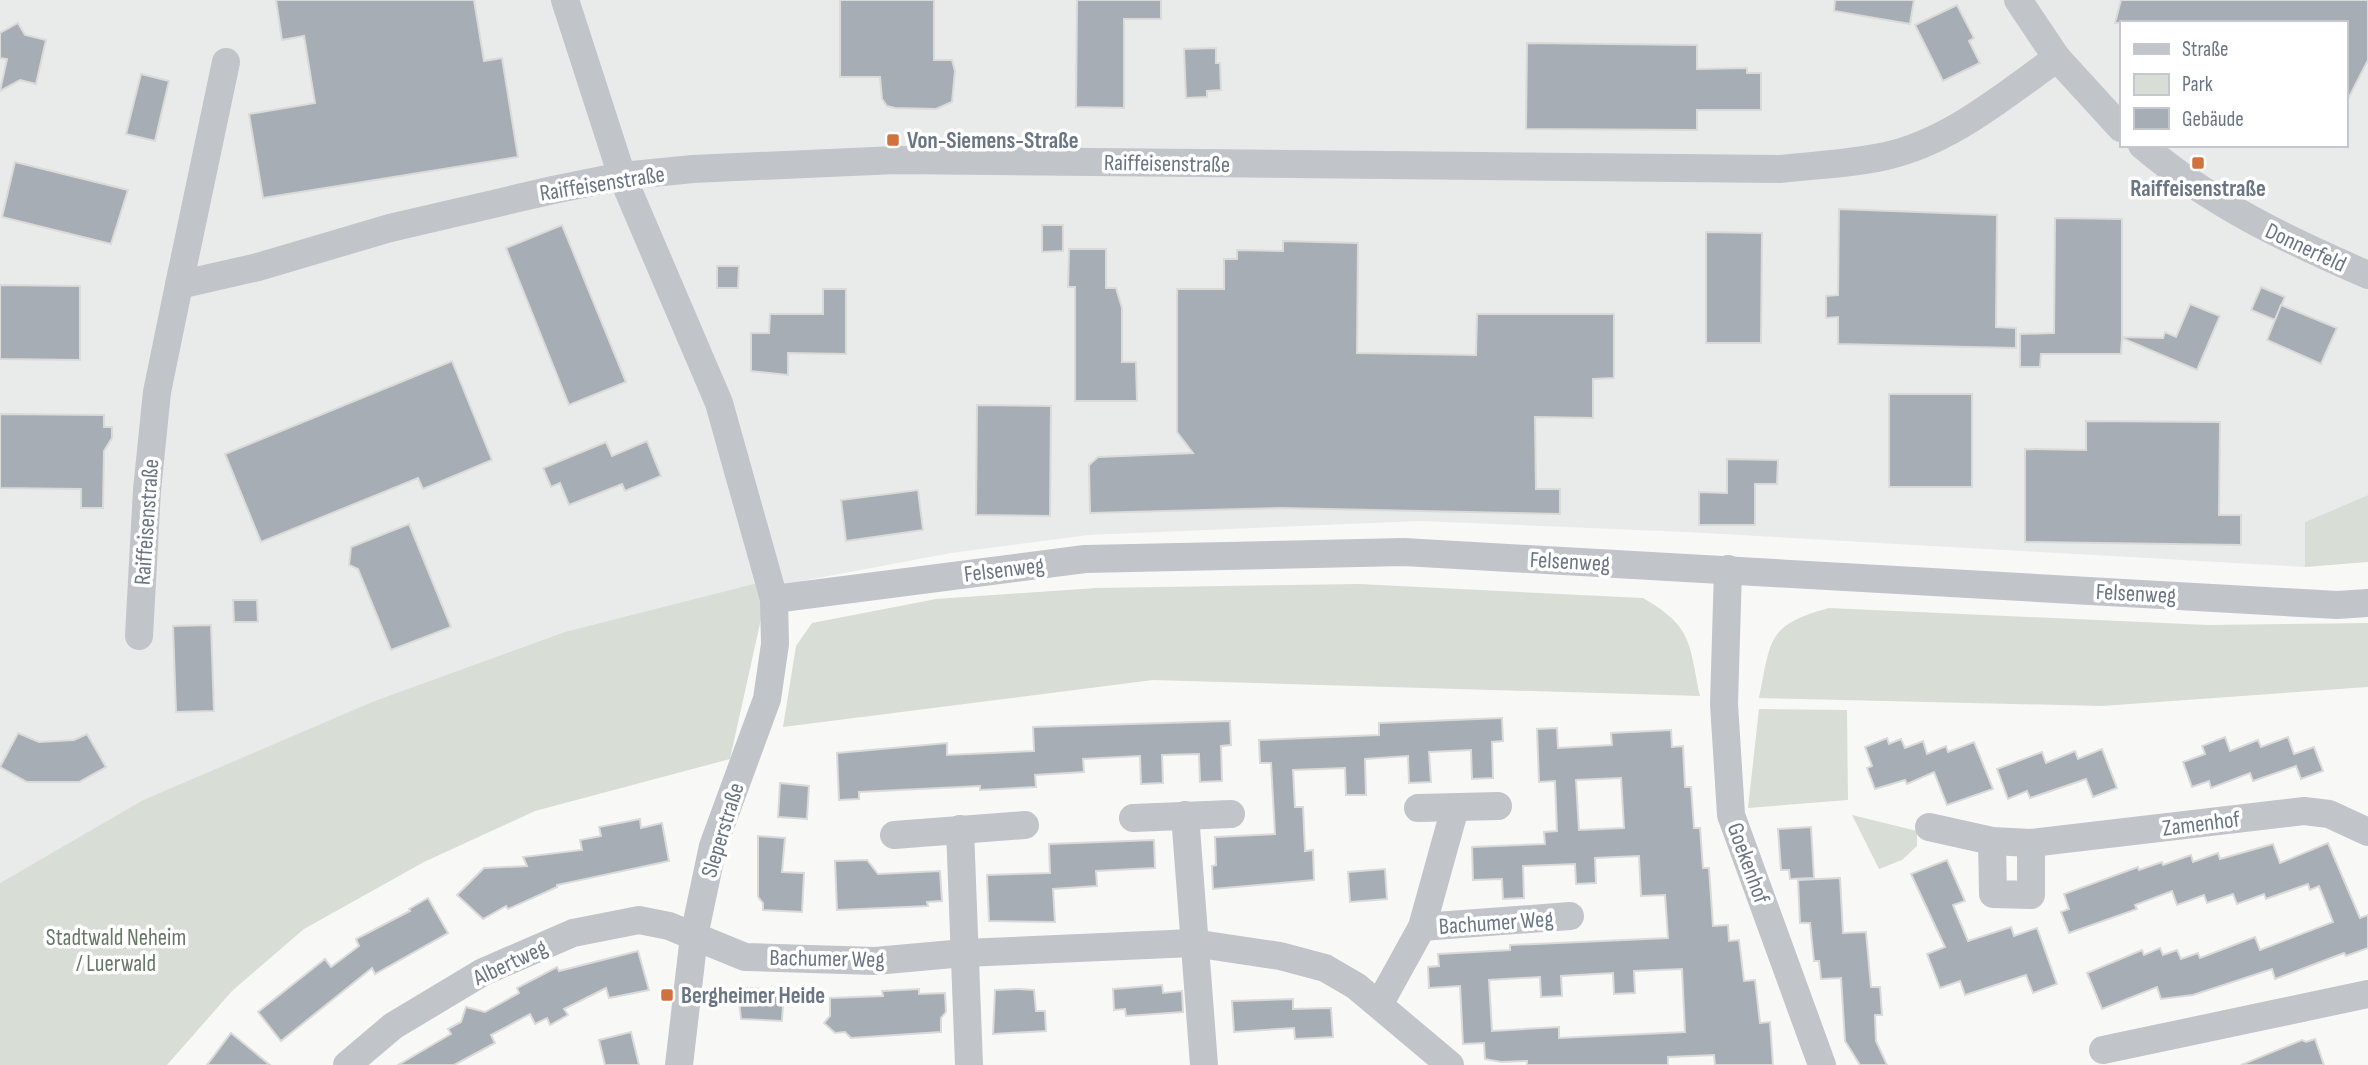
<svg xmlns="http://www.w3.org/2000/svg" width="2368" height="1065" font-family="'Sofia Sans Condensed',sans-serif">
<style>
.built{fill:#e9eaea;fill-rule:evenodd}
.green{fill:#d8ddd6}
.building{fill:#a7adb4;stroke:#dadad9;stroke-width:2;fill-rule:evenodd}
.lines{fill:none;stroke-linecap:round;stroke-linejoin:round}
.street{stroke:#c1c4c8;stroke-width:28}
.poi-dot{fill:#d0723f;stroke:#fff;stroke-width:2.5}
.labels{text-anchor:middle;stroke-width:7;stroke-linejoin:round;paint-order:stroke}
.poi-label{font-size:23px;font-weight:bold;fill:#6b7684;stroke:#fff;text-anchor:start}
.street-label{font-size:23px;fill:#6b7684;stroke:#fff}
.park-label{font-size:23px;fill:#667765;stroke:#fff}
</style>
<rect width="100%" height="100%" fill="#f8f9f7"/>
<path class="built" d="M0 0H2368V495L2305 522V567L1686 532 1421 521 1089 535 951 553 786 584 372 702 143 800 0 883ZM2121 23H2345V145H2121Z"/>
<g class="green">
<path d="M2368 495V562L2305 567V522Z"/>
<path d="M758 583 765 601 730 759 535 811 424 862 304 929 232 991 167 1065H0V883L143 800 372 702 565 632Z"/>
<path d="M1359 584 1643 598C1693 627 1689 643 1700 696L1153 680 783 727 796 646 812 623 936 599 1096 588Z"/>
<path d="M1829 608 2208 625 2368 623V687L2102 706 1759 698C1771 640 1766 625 1829 608Z"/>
<path d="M1759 709 1847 710 1848 800 1748 808Z"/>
<path d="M1852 815 1917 831V846L1902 860 1879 869Z"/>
</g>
<g class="building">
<path d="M276 0H474L484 61 502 58 518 157 263 198 249 114 315 103 304 36 282 40Z"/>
<path d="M840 0H934V60H952L955 71 952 102 936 109 895 108 887 106 882 99 880 77H840Z"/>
<path d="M1077 0H1161V19H1124V108L1076 107Z"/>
<path d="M1835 0H1914L1910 24 1834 11Z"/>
<path d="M2121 0H2368V60L2345 105V23H2115Z"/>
<path d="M1957 5 1974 38 1969 41 1980 63 1943 81 1915 25Z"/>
<path d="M18 23 25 35 46 40 36 84 20 80 0 91 7 59 0 58V33Z"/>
<path d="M1527 43 1697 45V69L1747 68V73H1761V110H1697V130L1526 129Z"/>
<path d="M1216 48V63H1220L1221 90 1207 91V97L1186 98 1184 49Z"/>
<path d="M141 74 169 81 155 141 126 134Z"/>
<path d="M15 162 128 190 111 244 2 217Z"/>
<path d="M1839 209 1997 215 1996 327 2016 328V348L1838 344V317L1826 318V296L1838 295Z"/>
<path d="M2055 218 2122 219V337L2163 338 2165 332 2176 337 2190 304 2220 316 2197 370 2122 338 2121 354H2041L2040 367H2020V334L2054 333Z"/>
<path d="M562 225 626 382 569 405 506 248Z"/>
<path d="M1042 225H1063V251L1042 252Z"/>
<path d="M1706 232 1762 233 1761 343H1706Z"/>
<path d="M1283 241 1358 243 1357 353 1476 355 1477 314H1614V378L1593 379V418L1535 417 1536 489H1560V514L1281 508 1090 513 1089 465 1098 457 1193 453 1177 432V289H1224V259H1237V250L1283 251Z"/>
<path d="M1069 249H1106V288H1116L1122 308V362H1136L1137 401H1075V287H1068Z"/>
<path d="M717 266H739L738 288H717Z"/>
<path d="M0 285 80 286V360L0 359Z"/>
<path d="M2261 287 2285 297 2275 320 2251 310Z"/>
<path d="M823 289H846V354L788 353V375L751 371V333H769L770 314H823Z"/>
<path d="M2281 305 2337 328 2321 364 2267 340Z"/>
<path d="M452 361 492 460 423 489 418 478 261 542 225 454Z"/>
<rect x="1889" y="394" width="83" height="93"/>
<path d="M977 405 1051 406 1050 516 976 515Z"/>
<path d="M0 414 104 415V427H112V438L104 451 103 508H81V489L0 488Z"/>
<path d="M2086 421 2220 422 2219 515H2241V545L2025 542V449L2086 450Z"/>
<path d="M647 441 661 476 625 491 622 484 569 505 560 483 551 487 543 468 606 442 612 456Z"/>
<path d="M1727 459 1778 460 1777 484H1755V525H1699V492L1727 493Z"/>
<path d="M918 490 923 530 846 541 841 500Z"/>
<path d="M409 524 451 627 391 650 358 569 349 565 351 547Z"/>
<path d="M233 600H257L258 622H234Z"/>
<path d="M211 625 214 711 176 712 173 626Z"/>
<path d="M1502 718 1503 741 1492 742 1493 778 1472 779 1471 750 1429 752 1431 782 1409 783 1408 756 1365 759 1366 795H1346L1345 768 1293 770 1295 807H1303L1305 851 1313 850 1314 880 1213 889 1212 866 1216 865 1215 837 1275 834 1271 763H1260L1259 740 1379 735V723Z"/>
<path d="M1230 721 1231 745 1221 746 1222 781 1200 782 1199 754 1162 755 1163 783 1141 784 1140 756 1083 759 1084 772 1035 775 1036 787 980 790V786L859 792V799L839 800 837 753 947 743V755L1034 751 1033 727Z"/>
<path d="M1557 728 1558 748 1612 745 1611 733 1671 730 1672 747 1683 746 1685 787H1691L1694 828H1700L1703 868H1709L1713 926 1728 925 1729 941 1739 940 1744 981 1755 980 1760 1023 1770 1022 1773 1065H1715L1714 1055 1668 1057V1065H1527V1061L1501 1062 1485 1059 1484 1043 1463 1044 1460 986 1429 988 1428 967 1439 966 1438 954 1510 950V945L1668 938 1665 895 1641 896 1639 856 1595 858 1596 883 1576 884 1575 864 1523 866 1524 898 1503 899 1502 879 1473 880 1472 847 1545 844 1544 832 1557 831 1555 781 1539 782 1537 729ZM1621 778 1624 828 1579 830 1576 780ZM1682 969 1685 1032 1559 1038V1027L1492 1031 1489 980 1540 977 1541 997 1562 996 1561 976 1613 973 1614 994 1635 993 1634 971Z"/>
<path d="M18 733 39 742 74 740 87 734 106 767 79 782H27L0 767Z"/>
<path d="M2225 737 2230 751 2258 740 2261 747 2288 737 2294 754 2314 747 2323 771 2301 779 2296 766 2253 781 2250 773 2211 788 2209 781 2192 787 2183 762 2205 754 2202 746Z"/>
<path d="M1887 738 1889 744 1901 739 1905 748 1923 741 1927 754 1946 746 1948 752 1974 742 1993 789 1947 805 1934 772 1907 784 1905 780 1875 789 1867 768 1872 766 1865 747Z"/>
<path d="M2102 749 2117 788 2093 797 2086 779 2030 798 2027 791 2008 799 1997 769 2042 752 2046 763 2075 751 2078 759Z"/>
<path d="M780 783 809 786 807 819 778 817Z"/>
<path d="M640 819 641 828 662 823 669 861 557 885V887L508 909 506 906 483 919 457 895 484 868 527 866 523 857 582 850 580 840 601 836 599 827Z"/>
<path d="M1811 827 1814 878 1790 879 1789 870H1781L1778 829Z"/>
<path d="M758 836 785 838 782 872 804 873 802 912 763 910V903L758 897Z"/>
<path d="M1154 840 1155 868 1096 871 1097 886 1053 889 1055 922 989 921 987 875 1050 873 1049 844Z"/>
<path d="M2328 843 2360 918 2368 915V948L2346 956 2344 953 2275 979 2272 969 2193 995 2161 999 2157 987 2102 1009 2087 973 2142 950 2144 955 2160 948 2163 955 2177 950 2181 959 2198 953 2200 958 2255 937 2260 950 2333 922 2319 886 2310 890 2308 884 2266 899 2264 894 2237 904 2233 894 2207 903 2204 895 2177 905 2172 891 2135 905 2137 909 2069 933 2061 912 2069 909 2064 894 2138 867 2139 870 2162 862 2163 865 2191 855 2193 862 2218 853 2220 859 2273 844 2280 863Z"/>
<path d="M867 860 878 874 940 871 942 901 927 902 928 906 837 910 835 861Z"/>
<path d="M1947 860 1965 901 1953 905 1968 941 2011 927 2014 936 2037 928 2057 984 2033 993 2026 975 1965 995 1960 981 1940 988 1927 954 1945 947 1911 874Z"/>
<path d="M1385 869 1387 899 1350 902 1348 872Z"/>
<path d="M1840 878 1843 933 1866 932 1871 987H1880L1882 1015H1875L1876 1041 1887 1065H1860L1845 1041 1841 978 1821 979 1819 961H1814L1810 923H1800L1798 880Z"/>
<path d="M428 898 448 933 375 974 372 968 281 1041 258 1012 325 959 331 967 359 946 356 939 410 911 409 909Z"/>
<path d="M638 951 649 990 609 998 606 988 564 1009 568 1015 550 1025 547 1018 535 1024 530 1014 491 1035 495 1043 454 1065H398L451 1034 448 1029 461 1022 466 1007 485 1012 519 993 517 988 557 967 559 971Z"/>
<path d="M1162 985 1163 993 1182 991 1183 1012 1126 1016 1125 1009 1114 1010 1113 989Z"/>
<path d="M744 988 784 990 782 1021 741 1019 738 993Z"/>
<path d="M919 989V994L945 993 946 1012 941 1018V1032L851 1038 845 1032 835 1033 824 1023 830 1016V998L883 996 882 991Z"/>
<path d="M1018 989 1034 990 1036 1011H1045L1046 1031 993 1034 995 990Z"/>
<path d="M1293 999V1009L1331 1008 1333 1037 1295 1039 1294 1028 1234 1032 1232 1001Z"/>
<path d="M631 1032 639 1065H605L599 1040Z"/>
<path d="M231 1033 270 1065H207Z"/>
<path d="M2315 1039 2324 1065H2241L2302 1040 2306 1042Z"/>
</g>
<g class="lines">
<g class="street">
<path d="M565 0 622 176 719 403 774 599 775 644 767 699 713 846 694 936 679 1065"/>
<path d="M2018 0 2057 58 2121 128"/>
<path d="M2142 145C2211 204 2285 239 2368 275"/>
<path d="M179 285 226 62"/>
<path d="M1728 569 1724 704 1731 815 1822 1065"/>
<path d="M774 599 1085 559 1404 552 2337 605 2368 603"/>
<path d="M139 636 147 490 157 392 179 285 258 267 390 228 553 190 622 176 693 169 896 160 1780 169C1815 165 1851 164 1886 156 1950 142 2005 95 2057 58"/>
<path d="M1418 808 1498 806"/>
<path d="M1185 815 1204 1065"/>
<path d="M1133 818 1231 814"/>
<path d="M1929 827 1992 841 2031 843 2304 811 2329 814 2368 832"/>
<path d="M960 829 969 1065"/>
<path d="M894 835 1025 825"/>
<path d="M1992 841 1993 894 2031 895V843"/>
<path d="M1422 927 1570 916"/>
<path d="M1380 1003 1422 927 1455 808"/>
<path d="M2103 1050 2368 994"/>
<path d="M347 1065 393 1026 483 972 573 933 639 920 669 926 745 957 875 961 964 953 1193 943 1280 956 1325 968 1356 986 1450 1065"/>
</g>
</g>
<g class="poi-dot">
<rect x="886" y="133" width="14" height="14" rx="3.5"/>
<rect x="2191" y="156" width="14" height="14" rx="3.5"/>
<rect x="660" y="988" width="14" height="14" rx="3.5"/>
</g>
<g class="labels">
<g class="poi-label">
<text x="907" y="148">Von-Siemens-Straße</text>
<text x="2198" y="196" text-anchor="middle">Raiffeisenstraße</text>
<text x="681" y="1003">Bergheimer Heide</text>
</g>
<g class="street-label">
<text transform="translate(1167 163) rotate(1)" y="8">Raiffeisenstraße</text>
<text transform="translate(602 183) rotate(-9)" y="8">Raiffeisenstraße</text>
<text transform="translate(2306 247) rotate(25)" y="8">Donnerfeld</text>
<text transform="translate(146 522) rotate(-86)" y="8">Raiffeisenstraße</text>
<text transform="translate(1570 561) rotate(3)" y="8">Felsenweg</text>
<text transform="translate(1004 569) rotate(-7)" y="8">Felsenweg</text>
<text transform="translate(2136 593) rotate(3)" y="8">Felsenweg</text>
<text transform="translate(2201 823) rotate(-7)" y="8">Zamenhof</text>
<text transform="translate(722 830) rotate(-73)" y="8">Sleperstraße</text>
<text transform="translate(1749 863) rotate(70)" y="8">Goekenhof</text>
<text transform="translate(1496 922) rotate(-4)" y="8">Bachumer Weg</text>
<text transform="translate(827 958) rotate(1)" y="8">Bachumer Weg</text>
<text transform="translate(510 962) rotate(-25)" y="8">Albertweg</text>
</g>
<g class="park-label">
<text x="116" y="945">Stadtwald Neheim<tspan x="116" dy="26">/ Luerwald</tspan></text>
</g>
</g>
<rect x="2120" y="21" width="228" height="126" fill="#ffffff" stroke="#c4c8ce" stroke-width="2"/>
<rect x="2134" y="44" width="35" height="10" fill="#c1c4c8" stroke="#c4c8ce" stroke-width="2"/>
<text x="2182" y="56" font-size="21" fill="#6b7684">Straße</text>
<rect x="2134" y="74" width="35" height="21" fill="#d8ddd6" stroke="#c4c8ce" stroke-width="2"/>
<text x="2182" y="91" font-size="21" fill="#6b7684">Park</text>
<rect x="2134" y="108" width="35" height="21" fill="#a7adb4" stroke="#c4c8ce" stroke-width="2"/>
<text x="2182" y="126" font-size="21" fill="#6b7684">Gebäude</text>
</svg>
